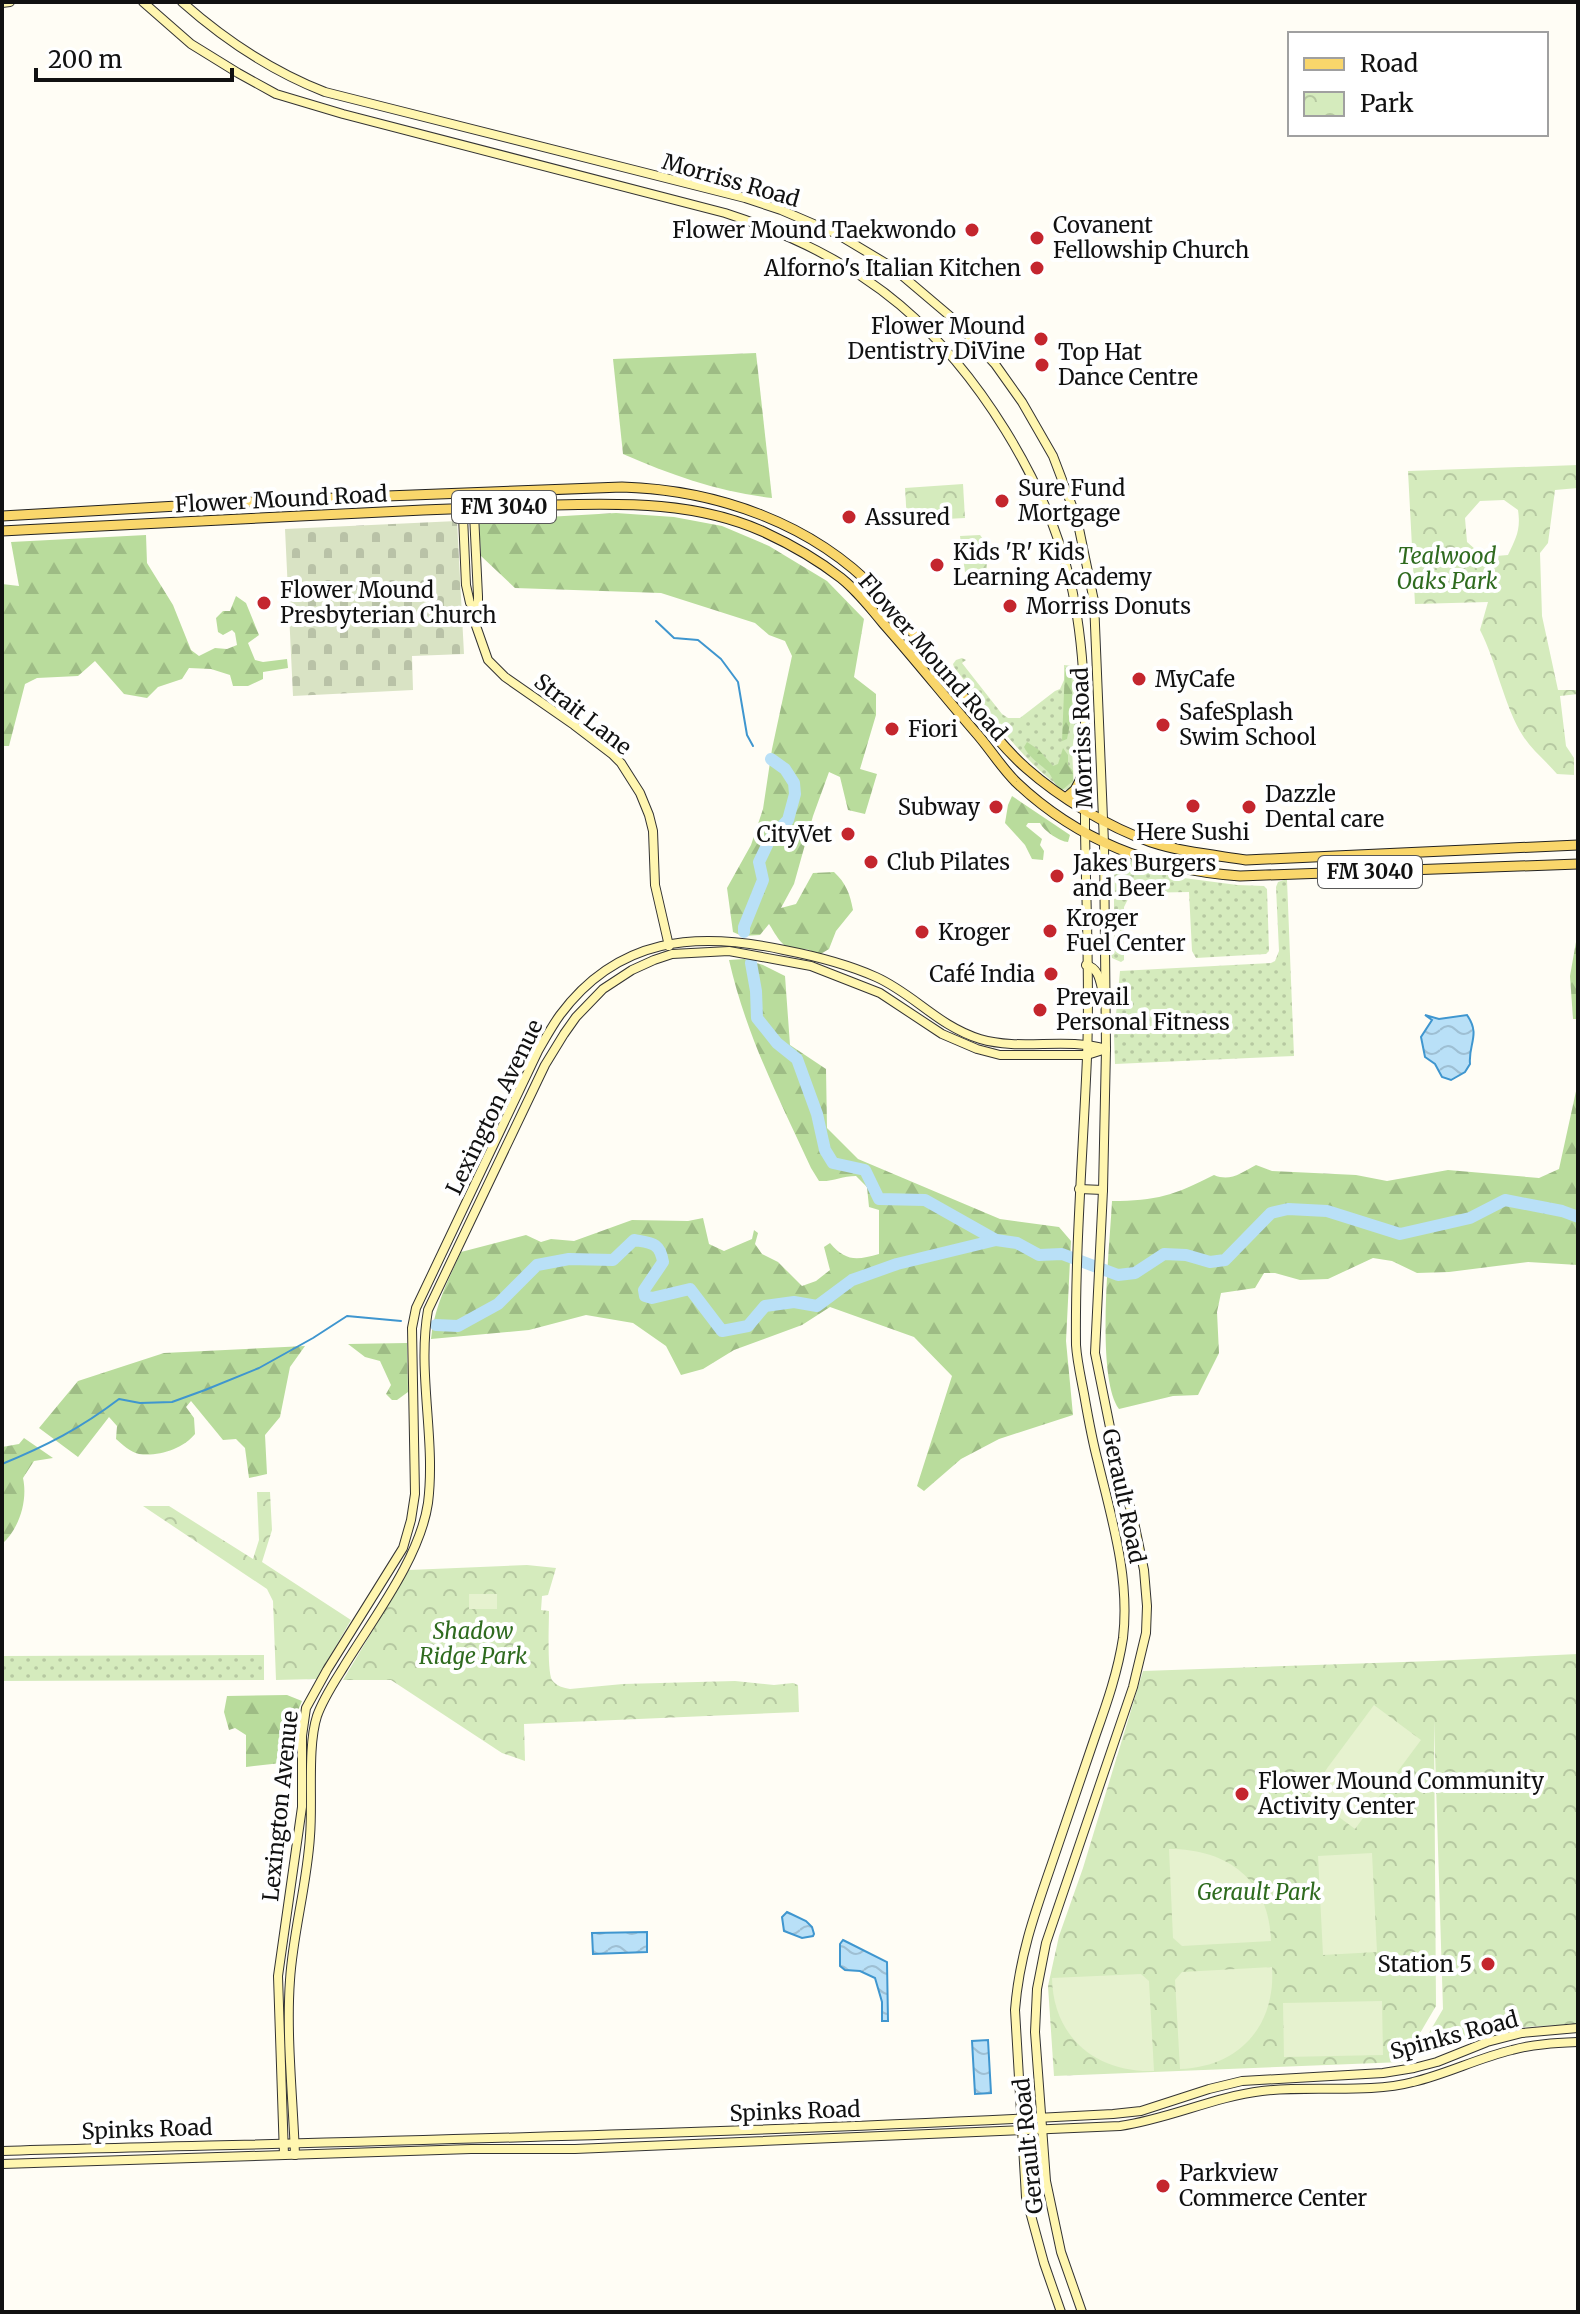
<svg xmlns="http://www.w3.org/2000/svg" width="1580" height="2314" font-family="Merriweather,serif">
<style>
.grass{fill:url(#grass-dots)}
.forest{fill:url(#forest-firs)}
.cemetery{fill:url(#cemetery-stones)}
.park{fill:url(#park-crowns);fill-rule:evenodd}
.pitch{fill:#e6f2cf}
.water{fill:url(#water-waves);stroke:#3f96cf;stroke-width:2}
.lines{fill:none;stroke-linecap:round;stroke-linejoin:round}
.stream{stroke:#3f96cf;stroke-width:2}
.river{stroke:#b9e0f7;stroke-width:12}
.secondary-casing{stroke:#333;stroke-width:10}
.primary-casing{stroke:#222;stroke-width:11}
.secondary{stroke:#fff6b0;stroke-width:8}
.primary{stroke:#f9d66b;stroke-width:9}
.poi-dot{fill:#c4262e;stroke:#fff;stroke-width:3}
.labels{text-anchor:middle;stroke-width:8;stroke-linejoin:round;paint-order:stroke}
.shield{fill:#fff;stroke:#585858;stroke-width:2}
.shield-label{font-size:20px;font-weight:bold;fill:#111}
.street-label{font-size:22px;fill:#111;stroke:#fff}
.poi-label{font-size:22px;fill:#111;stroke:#fff;text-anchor:start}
.park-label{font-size:22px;font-style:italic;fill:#2f6b1f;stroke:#fff}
</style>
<defs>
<pattern id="grass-dots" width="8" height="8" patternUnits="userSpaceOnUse" patternTransform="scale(2)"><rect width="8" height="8" fill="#d5ebbd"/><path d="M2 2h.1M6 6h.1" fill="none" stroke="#b6c8a1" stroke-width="1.8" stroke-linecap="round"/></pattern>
<pattern id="forest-firs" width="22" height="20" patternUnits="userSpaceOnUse" patternTransform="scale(2)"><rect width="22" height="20" fill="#b9dc9c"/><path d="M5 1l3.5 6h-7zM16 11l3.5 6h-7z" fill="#9ebc85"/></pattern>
<pattern id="cemetery-stones" width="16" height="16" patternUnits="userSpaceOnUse" patternTransform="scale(2)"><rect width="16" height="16" fill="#d9e3c4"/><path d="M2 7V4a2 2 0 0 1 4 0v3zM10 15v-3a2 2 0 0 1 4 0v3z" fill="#b9c2a7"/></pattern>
<pattern id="park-crowns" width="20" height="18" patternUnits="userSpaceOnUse" patternTransform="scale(2)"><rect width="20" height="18" fill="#d5ebbd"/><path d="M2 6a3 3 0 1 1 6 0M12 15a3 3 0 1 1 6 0" fill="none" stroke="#b6c8a1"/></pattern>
<pattern id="water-waves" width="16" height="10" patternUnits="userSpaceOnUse" patternTransform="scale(2)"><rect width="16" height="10" fill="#b9e0f7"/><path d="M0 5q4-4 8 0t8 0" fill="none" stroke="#9ebfd3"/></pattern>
</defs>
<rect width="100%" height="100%" fill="#fffdf5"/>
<g class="grass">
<path d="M962 658 966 660 962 663 1002 714 1008 718H1020L1055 691 1060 689 1064 680V665L1074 666 1077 721 1072 750 1074 785 1070 789 1064 790C1019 759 986 708 954 667L953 664 956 660Z"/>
<path d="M1122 857 1158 868 1169 874 1184 878 1237 885 1264 886 1267 889 1269 951 1266 954 1196 958 1192 951 1189 892 1138 893 1130 895 1124 907V960L1121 962 1112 958 1111 951 1114 937V862L1116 859 1119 860Z"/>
<path d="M1284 880H1287L1294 1056 1115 1064 1114 1036 1120 971 1271 963 1275 961 1279 951 1276 887 1278 882Z"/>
<path d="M264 1655V1680L2 1681V1656Z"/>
</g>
<g class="forest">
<path d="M756 353 772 498C719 492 671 475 623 454L613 359Z"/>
<path d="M616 513 674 517 722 526 769 546 827 581 864 619 854 677 876 694V715L860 769 877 774 865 814 848 810 840 777 829 772 813 816 794 884 781 908 796 904 813 873 834 872C846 883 850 894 853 910L836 931 829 949 819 955C803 946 808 951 793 949 781 947 775 933 769 924L760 935 742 936 733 932 727 888 751 845 763 809 772 749 792 656 785 641 769 635 755 623 661 593 515 588 481 556 479 521Z"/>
<path d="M146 535 147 563 173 605 191 650 199 656 215 648 227 649 237 645 235 633 232 630 223 635 218 632 216 618 223 611H230L236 596 246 603 259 635 248 643 255 660 263 662 287 659 288 668 263 672V679L248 686H233L230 675 211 669 189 668 182 679 158 687 147 698 124 694 95 661 78 676 37 678 25 684 9 746H2V584L19 586 11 542Z"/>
<path d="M1070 667C1074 689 1072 717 1067 739L1062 741 1065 668Z"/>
<path d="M1027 742 1039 750 1053 766 1058 764 1063 748 1068 755V765L1073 771V781L1062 790C1054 785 1054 780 1049 773 1041 764 1030 759 1024 747Z"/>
<path d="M1012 796 1070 835 1068 842C1060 842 1043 830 1040 823H1028L1026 826 1042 839 1040 845 1044 851 1043 860 1032 859 1025 845 1005 823 1008 805Z"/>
<path d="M1578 939V1019H1573L1570 976 1576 942Z"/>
<path d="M744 959 763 965 785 976 790 1045 826 1069 827 1128 858 1159 1000 1219 1059 1227 1071 1241 1066 1341 1073 1415 999 1439 961 1459 924 1491 917 1486 952 1376 914 1337 830 1307 802 1325 734 1350 703 1369 681 1375 666 1346 633 1323 586 1315 529 1330 431 1339C434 1307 448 1281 461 1252L526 1235 541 1242 551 1239 574 1241 632 1220 688 1221 703 1218 709 1244 724 1251 752 1239 754 1230 758 1233 755 1244 762 1254 778 1262 802 1286 816 1281 830 1270 824 1247 830 1243C846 1262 857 1260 879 1254V1210L869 1207 867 1187 856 1176C842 1176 833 1182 819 1181L811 1168C779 1099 746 1035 729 960Z"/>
<path d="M1578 1082V1265L1528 1262 1449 1272 1417 1273 1392 1261 1373 1258 1328 1279 1300 1280 1275 1273H1264L1255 1288 1221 1293 1217 1312 1219 1353 1198 1395 1173 1396 1119 1409C1095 1376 1110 1245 1112 1201 1156 1201 1175 1195 1214 1175 1230 1182 1241 1173 1256 1165L1272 1171 1356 1175 1387 1181 1448 1170 1539 1178 1559 1169Z"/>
<path d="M407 1343 408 1392 397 1400H392L386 1394 391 1385 380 1361 365 1357 348 1344Z"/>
<path d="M305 1346 290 1367 280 1417 265 1435 267 1474 249 1478 245 1448 236 1439 223 1440 191 1401 186 1407 194 1418 195 1434C183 1449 157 1457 139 1454 130 1452 122 1444 116 1439L117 1426 109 1417 78 1457 39 1428 78 1381 164 1353Z"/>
<path d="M24 1438 53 1458 34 1461 23 1478C28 1501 19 1529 2 1544V1447L19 1444Z"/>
<path d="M287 1695 302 1701 293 1722 290 1762 246 1767V1735L235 1728 229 1730 224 1712 227 1696Z"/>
</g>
<path class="cemetery" d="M457 521 464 654 412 656 413 690 293 696 285 529Z"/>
<g class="park">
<path d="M1578 465V488L1555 490 1548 543 1540 553 1542 616 1558 690H1578V694L1560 696 1566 746 1574 758V775L1557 774C1546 761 1532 750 1523 736 1504 706 1497 663 1480 630L1488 602 1415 604 1408 471ZM1504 500 1518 510C1521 530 1516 538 1508 555L1484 557 1467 542 1465 518 1480 501Z"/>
<path d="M963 484 965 518 907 521 905 488Z"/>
<path d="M980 535 986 543V552L974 553H986L987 571 965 572 960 536Z"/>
<path d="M257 1492H270L272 1530 262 1562 351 1620 317 1679 276 1680 273 1601 267 1589 143 1506H169L253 1559 259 1540Z"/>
<path d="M527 1565 556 1568 548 1595 542 1596 541 1610 549 1611C549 1624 547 1671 552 1680 556 1686 564 1688 570 1689L623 1684 735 1681 774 1685 793 1683 798 1685 799 1712 524 1724 525 1761 502 1753 391 1680H343L409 1570Z"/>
<path d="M1578 1654V2024L1522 2027 1425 2052 1426 2038 1443 2009 1434 1720 1436 2006 1403 2062 1054 2076 1048 1986 1059 1936 1083 1868 1143 1671 1433 1661Z"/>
</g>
<g class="pitch">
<rect x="469" y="1594" width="28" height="15"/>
<path d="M1374 1705 1421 1740 1355 1829 1308 1794Z"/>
<path d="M1169 1849C1228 1849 1269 1880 1271 1941L1182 1946 1173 1938Z"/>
<path d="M1372 1853 1377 1952 1323 1955 1318 1856Z"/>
<path d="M1272 1967C1276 2026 1239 2067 1180 2069L1175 1980 1182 1972Z"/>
<path d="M1141 1974 1149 1981 1154 2071C1097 2073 1053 2038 1052 1978Z"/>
<path d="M1382 2001 1383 2055 1284 2057 1283 2003Z"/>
</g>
<g class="water">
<path d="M1425 1015 1439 1019 1467 1015C1481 1035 1468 1044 1470 1064L1465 1072 1451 1080 1442 1077 1435 1064 1425 1057 1421 1037 1432 1020Z"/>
<path d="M787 1912 806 1921 812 1927 814 1934 813 1936 802 1938 784 1931 782 1917Z"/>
<path d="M647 1932V1952L593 1954 592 1933Z"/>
<path d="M843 1940 887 1962 888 2021H882V2002L875 1978 860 1971 845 1970 840 1966V1944Z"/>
<path d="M988 2040 991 2093 975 2094 972 2041Z"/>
</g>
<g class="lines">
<g class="stream">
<path d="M656 621 674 638 698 640 721 659 738 682 747 735 753 746"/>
<path d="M2 1464C46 1446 81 1428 119 1399L140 1403 172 1402 205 1390 259 1368 313 1338 347 1316 401 1321"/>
</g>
<g class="river">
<path d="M744 932V927L763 880 759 862 770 839 788 820 795 794 794 783 785 769 771 759"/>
<path d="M751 963 756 991 757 1018 777 1043 797 1059 817 1114 825 1150 833 1163 865 1170 879 1199 925 1200 996 1240 1017 1243 1039 1255 1062 1254 1118 1275 1135 1273 1164 1254 1186 1255 1210 1262 1225 1260 1271 1213 1288 1209 1327 1211 1400 1234 1470 1218 1505 1200 1562 1211 1578 1217"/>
<path d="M436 1325 458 1326 498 1304 537 1265 569 1259 613 1260 634 1240C651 1243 660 1242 663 1262L644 1290 645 1296 652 1298 690 1289 722 1331 748 1326 765 1306 794 1302 817 1306 852 1280 897 1264 996 1240"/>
</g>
<defs>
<g id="secondary">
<path d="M143 2 191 44 238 73 276 94 343 114 725 213C787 233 849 262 900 305 978 371 1046 481 1070 580 1089 660 1085 746 1085 828 1086 904 1090 981 1087 1057 1083 1153 1075 1249 1076 1345 1077 1361 1081 1378 1084 1394 1088 1417 1092 1440 1098 1462 1112 1520 1130 1578 1123 1638 1118 1671 1107 1703 1096 1734 1081 1778 1066 1822 1051 1866 1034 1915 1019 1958 1015 2010L1026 2197 1044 2263 1061 2312"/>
<path d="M182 2C226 41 271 71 325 92L745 198 781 210 837 234 892 267 951 317 995 364 1022 402 1053 456 1077 519 1094 601 1104 843 1106 1049 1103 1190 1095 1353 1116 1457 1134 1522 1144 1570 1147 1606 1146 1633 1133 1687 1046 1943 1037 1989 1035 2032 1046 2181 1061 2252 1082 2312"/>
<path d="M2 3 10 2"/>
<path d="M462 493 466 585 470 603 474 607"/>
<path d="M473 493 478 596V603L474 607 475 623 488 660 505 677 574 725 612 754 621 763 640 793 649 815 653 831 655 885 669 946"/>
<path d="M1086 965C1099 968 1100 981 1103 993"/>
<path d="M1079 1189 1103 1190"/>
<path d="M2 2151C373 2141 743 2134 1113 2114L1141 2111 1209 2089 1242 2081 1383 2073 1414 2068 1437 2062 1487 2042 1522 2033 1578 2028"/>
<path d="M284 2155 278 1976 302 1807V1736L306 1708 327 1670 403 1548 411 1520 415 1494 412 1328 416 1308 538 1051C545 1039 552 1026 560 1015 618 937 696 931 784 950 815 956 847 964 876 977 914 994 938 1026 980 1039 1021 1051 1065 1037 1106 1049"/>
<path d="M295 2155C293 2099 286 2035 290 1980 293 1932 307 1885 310 1836 313 1802 307 1747 317 1716 323 1699 333 1684 343 1668 372 1620 420 1558 428 1503 436 1439 417 1373 428 1310L545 1065 564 1034 576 1017 603 989 632 970 654 960 672 954 729 951 811 966 880 993 942 1034 977 1049 1000 1055H1087L1106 1049"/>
<path d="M2 2164 471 2149H575L1120 2126C1169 2119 1213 2097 1262 2091 1309 2085 1369 2094 1413 2082 1447 2074 1478 2058 1512 2050 1533 2044 1556 2043 1578 2042"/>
</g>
<g id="primary">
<path d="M2 516 283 500 622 487C717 490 812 523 878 592 905 620 927 652 951 681 975 710 998 743 1026 768 1060 798 1108 827 1151 842 1181 852 1214 855 1246 860L1578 845"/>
<path d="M2 531C142 523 282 516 423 510 466 508 510 507 554 505 625 503 698 502 764 532 790 544 818 560 841 578 857 591 870 607 883 623 915 659 945 697 977 734 990 749 1001 767 1016 782 1079 842 1154 870 1240 876L1578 864"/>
<path d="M1067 797 1075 790 1085 771"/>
</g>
</defs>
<use href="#secondary" class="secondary-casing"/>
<use href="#primary" class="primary-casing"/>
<use href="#secondary" class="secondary"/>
<use href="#primary" class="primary"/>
</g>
<g class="poi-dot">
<circle cx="972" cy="230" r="8"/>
<circle cx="1037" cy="238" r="8"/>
<circle cx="1037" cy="268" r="8"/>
<circle cx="1041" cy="339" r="8"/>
<circle cx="1042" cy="365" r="8"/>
<circle cx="1002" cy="501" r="8"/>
<circle cx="849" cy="517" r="8"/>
<circle cx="937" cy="565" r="8"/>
<circle cx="264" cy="603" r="8"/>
<circle cx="1010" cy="606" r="8"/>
<circle cx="1139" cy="679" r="8"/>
<circle cx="1163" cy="725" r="8"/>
<circle cx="892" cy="729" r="8"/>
<circle cx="1193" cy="806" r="8"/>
<circle cx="996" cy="807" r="8"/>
<circle cx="1249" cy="807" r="8"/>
<circle cx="848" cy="834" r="8"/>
<circle cx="871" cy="862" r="8"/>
<circle cx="1057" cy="876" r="8"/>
<circle cx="1050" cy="931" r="8"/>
<circle cx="922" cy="932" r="8"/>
<circle cx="1051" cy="974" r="8"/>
<circle cx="1040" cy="1010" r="8"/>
<circle cx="1242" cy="1794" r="8"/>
<circle cx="1488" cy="1964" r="8"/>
<circle cx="1163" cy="2186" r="8"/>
</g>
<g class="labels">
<g class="shield">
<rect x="452" y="491" width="104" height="32" rx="6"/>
<rect x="1318" y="856" width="104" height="32" rx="6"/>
</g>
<g class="shield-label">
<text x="504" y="514">FM 3040</text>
<text x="1370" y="879">FM 3040</text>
</g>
<g class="street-label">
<text transform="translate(731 180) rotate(16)" y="8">Morriss Road</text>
<text transform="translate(281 499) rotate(-3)" y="8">Flower Mound Road</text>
<text transform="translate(933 657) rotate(49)" y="8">Flower Mound Road</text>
<text transform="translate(583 714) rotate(38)" y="8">Strait Lane</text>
<text transform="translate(1082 738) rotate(-92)" y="8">Morriss Road</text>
<text transform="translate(494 1107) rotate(-64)" y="8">Lexington Avenue</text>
<text transform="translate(1124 1496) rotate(78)" y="8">Gerault Road</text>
<text transform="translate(280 1806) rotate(-84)" y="8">Lexington Avenue</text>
<text transform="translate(1454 2035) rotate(-15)" y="8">Spinks Road</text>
<text transform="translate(795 2111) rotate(-2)" y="8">Spinks Road</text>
<text transform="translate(147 2129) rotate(-2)" y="8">Spinks Road</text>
<text transform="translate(1028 2146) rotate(-96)" y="8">Gerault Road</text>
</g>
<g class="poi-label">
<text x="1053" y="233">Covanent<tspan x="1053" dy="25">Fellowship Church</tspan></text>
<text x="956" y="238" text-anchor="end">Flower Mound Taekwondo</text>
<text x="1021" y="276" text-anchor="end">Alforno's Italian Kitchen</text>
<text x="1025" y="334" text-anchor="end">Flower Mound<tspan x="1025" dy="25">Dentistry DiVine</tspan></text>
<text x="1058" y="360">Top Hat<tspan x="1058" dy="25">Dance Centre</tspan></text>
<text x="1018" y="496">Sure Fund<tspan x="1018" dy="25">Mortgage</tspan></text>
<text x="865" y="525">Assured</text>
<text x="953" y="560">Kids 'R' Kids<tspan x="953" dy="25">Learning Academy</tspan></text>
<text x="280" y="598">Flower Mound<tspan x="280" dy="25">Presbyterian Church</tspan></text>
<text x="1026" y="614">Morriss Donuts</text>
<text x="1155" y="687">MyCafe</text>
<text x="1179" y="720">SafeSplash<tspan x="1179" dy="25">Swim School</tspan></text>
<text x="908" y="737">Fiori</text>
<text x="1265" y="802">Dazzle<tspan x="1265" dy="25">Dental care</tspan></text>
<text x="980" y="815" text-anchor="end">Subway</text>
<text x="1193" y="840" text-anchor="middle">Here Sushi</text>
<text x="832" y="842" text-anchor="end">CityVet</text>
<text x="887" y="870">Club Pilates</text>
<text x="1073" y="871">Jakes Burgers<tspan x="1073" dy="25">and Beer</tspan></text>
<text x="1066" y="926">Kroger<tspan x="1066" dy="25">Fuel Center</tspan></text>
<text x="938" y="940">Kroger</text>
<text x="1035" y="982" text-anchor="end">Café India</text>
<text x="1056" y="1005">Prevail<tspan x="1056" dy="25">Personal Fitness</tspan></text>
<text x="1258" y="1789">Flower Mound Community<tspan x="1258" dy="25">Activity Center</tspan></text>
<text x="1472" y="1972" text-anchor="end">Station 5</text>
<text x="1179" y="2181">Parkview<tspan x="1179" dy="25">Commerce Center</tspan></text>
</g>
<g class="park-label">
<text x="1447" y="564">Tealwood<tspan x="1447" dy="25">Oaks Park</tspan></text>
<text x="473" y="1639">Shadow<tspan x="473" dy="25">Ridge Park</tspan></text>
<text x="1259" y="1900">Gerault Park</text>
</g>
</g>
<rect width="1580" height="2314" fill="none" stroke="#111111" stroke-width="8"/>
<rect x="1288" y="32" width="260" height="104" fill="#ffffff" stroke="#a0a0a0" stroke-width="2"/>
<rect x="1304" y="58" width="40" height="12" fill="#f9d66b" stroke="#a0a0a0" stroke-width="2"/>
<text x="1360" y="72" font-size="24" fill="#111111">Road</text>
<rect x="1304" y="92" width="40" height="24" fill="url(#park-crowns)" stroke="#a0a0a0" stroke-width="2"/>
<text x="1360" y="112" font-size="24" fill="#111111">Park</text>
<path d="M36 68v12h196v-12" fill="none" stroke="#111111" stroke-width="4"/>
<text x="48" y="68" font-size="24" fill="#111111" stroke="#ffffff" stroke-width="6" paint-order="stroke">200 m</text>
</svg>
